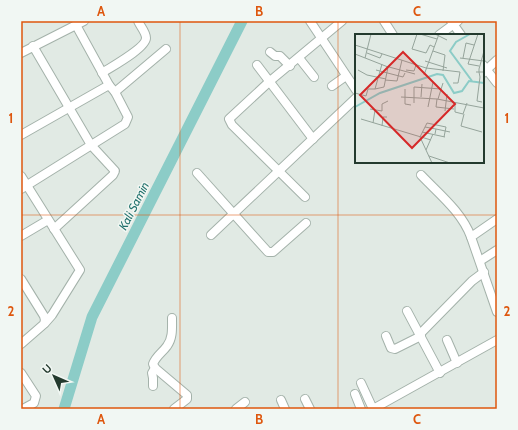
<svg xmlns="http://www.w3.org/2000/svg" width="518" height="430" font-family="Cabin,sans-serif">
<style>
.lines{fill:none;stroke-linecap:round;stroke-linejoin:round}
.river{stroke:#8cccc7;stroke-width:11}
.minor-casing{stroke:#a4b2aa;stroke-width:10}
.minor{stroke:#fff;stroke-width:8}
.grid{fill:none;stroke:#de570e;stroke-width:1;stroke-opacity:0.55}
.labels{text-anchor:middle;stroke-width:3;stroke-linejoin:round;paint-order:stroke}
.water-label{font-size:12px;font-style:italic;fill:#21716c;stroke:#f1f7f3}
.inset-river{fill:none;stroke:#8cccc7;stroke-width:2}
.inset-road{fill:none;stroke:#95a49b;stroke-width:1}
.view{fill:#d62828;fill-opacity:0.15;stroke:#d62828;stroke-width:2}
.inset-edge{fill:none;stroke:#233a2e;stroke-width:2}
.neatline{fill:none;stroke:#de570e;stroke-width:1.5}
.grid-label{font-size:13px;text-anchor:middle;font-weight:bold;fill:#de570e}
</style>
<rect width="100%" height="100%" fill="#e1eae4"/>
<g class="lines">
<path class="river" d="M64 409 92 317 242 21"/>
<defs>
<g id="minor">
<path d="M310 21 356 90"/>
<path d="M384 21 393 35"/>
<path d="M451 21 461 35"/>
<path d="M76 25 109 85"/>
<path d="M439 35 458 21"/>
<path d="M33 46 91 145 115 171 113 175 54 229"/>
<path d="M270 52 275 56H280L290 66"/>
<path d="M21 53 84 21"/>
<path d="M299 58 314 77"/>
<path d="M257 65 313 139"/>
<path d="M483 65 497 83"/>
<path d="M102 73C111 67 146 48 146 38 146 32 140 26 138 21"/>
<path d="M483 73 497 60"/>
<path d="M332 86 346 76"/>
<path d="M21 135 109 85 115 92 166 49"/>
<path d="M197 173 268 252H273L306 223"/>
<path d="M421 175C439 194 462 212 471 237"/>
<path d="M21 176 80 270 52 315 45 323"/>
<path d="M21 189 125 124 128 117 115 92"/>
<path d="M305 197 232 125 229 119 270 81 342 21"/>
<path d="M497 219 471 237 497 312"/>
<path d="M211 235 356 98"/>
<path d="M21 236 48 220"/>
<path d="M480 261 497 250"/>
<path d="M21 279 44 316 45 320 44 324 21 344"/>
<path d="M407 311 440 373"/>
<path d="M172 318C172 328 173 338 167 346 162 353 156 356 153 364L155 368 187 395V399L174 409"/>
<path d="M420 334 472 281 484 272"/>
<path d="M386 336 391 348 395 349 421 336"/>
<path d="M447 340 457 363"/>
<path d="M21 373 36 396 34 403 23 409"/>
<path d="M361 383 373 409"/>
<path d="M153 386V378L152 373 155 368"/>
<path d="M355 394 361 409"/>
<path d="M305 399 310 409"/>
<path d="M281 400 285 409"/>
<path d="M236 409 245 402"/>
<path d="M373 409 497 340"/>
</g>
</defs>
<use href="#minor" class="minor-casing"/>
<use href="#minor" class="minor"/>
</g>
<path class="grid" d="M180 21V409M338 21V409M21 215H497"/>
<g class="labels">
<g class="water-label">
<text transform="translate(134 206) rotate(-63)" y="4">Kali Samin</text>
</g>
</g>
<g transform="translate(355 34)">
<rect width="129" height="129" fill="#e1eae4"/>
<path class="inset-river" d="M115 0 101 8 95 17 117 47M0 73 25 59 82 40 88 41 99 59 107 57 114 47 129 49"/>
<path class="inset-road" d="M62 0 57 15 71 19 75 11 79 13M65 0 82 5M80 0 92 6M123 0 113 30 124 32M0 11 71 34 105 38 103 49H98M78 17 90 21 88 37M129 17 124 35V38H129M12 19 25 24 27 20M0 20 33 33M10 24 16 0M105 24 129 27M108 24 111 9 119 11M70 27 92 34M34 33 60 40M3 36 12 41 31 45M21 36 48 43 50 39M51 36 59 37 61 31M121 38H124L125 43 122 67 127 68M69 41 84 0M30 46 42 47 47 26M20 55 29 53 33 33M50 55V70L56 71M0 59 11 62 13 55H20L27 30M46 63 82 65 129 74M66 63 67 50M82 65 81 73 99 75M83 65 88 49M100 68V78L108 80 112 69M59 69V53L86 55M73 73 78 48M15 75 27 77V70L33 67M90 77 92 60M109 80 106 92 127 98M6 85 76 106M18 89 20 76M27 92 28 83H32M70 93 81 95 80 100M81 95 95 98M67 98 90 103M71 116 78 100M74 122 95 129M77 129 65 103 72 89 91 93 89 103"/>
<path class="view" d="M48 18 100 70 57 114 5 61Z"/>
<rect width="129" height="129" class="inset-edge"/>
</g>
<rect width="518" height="430" fill="none" stroke="#f1f7f3" stroke-width="44"/>
<g transform="translate(54 376) rotate(315)" stroke="#f1f7f3" stroke-width="3" paint-order="stroke">
<path d="M0-3L7 15L0 10L-7 15Z" fill="#233a2e"/>
<text y="-6" font-size="11" font-weight="bold" text-anchor="middle" fill="#233a2e">U</text>
</g>
<rect x="22" y="22" width="474" height="386" class="neatline"/>
<g class="grid-label">
<text x="101" y="16">A</text>
<text x="259" y="16">B</text>
<text x="417" y="16">C</text>
<text x="11" y="123">1</text>
<text x="507" y="123">1</text>
<text x="11" y="316">2</text>
<text x="507" y="316">2</text>
<text x="101" y="424">A</text>
<text x="259" y="424">B</text>
<text x="417" y="424">C</text>
</g>
</svg>
